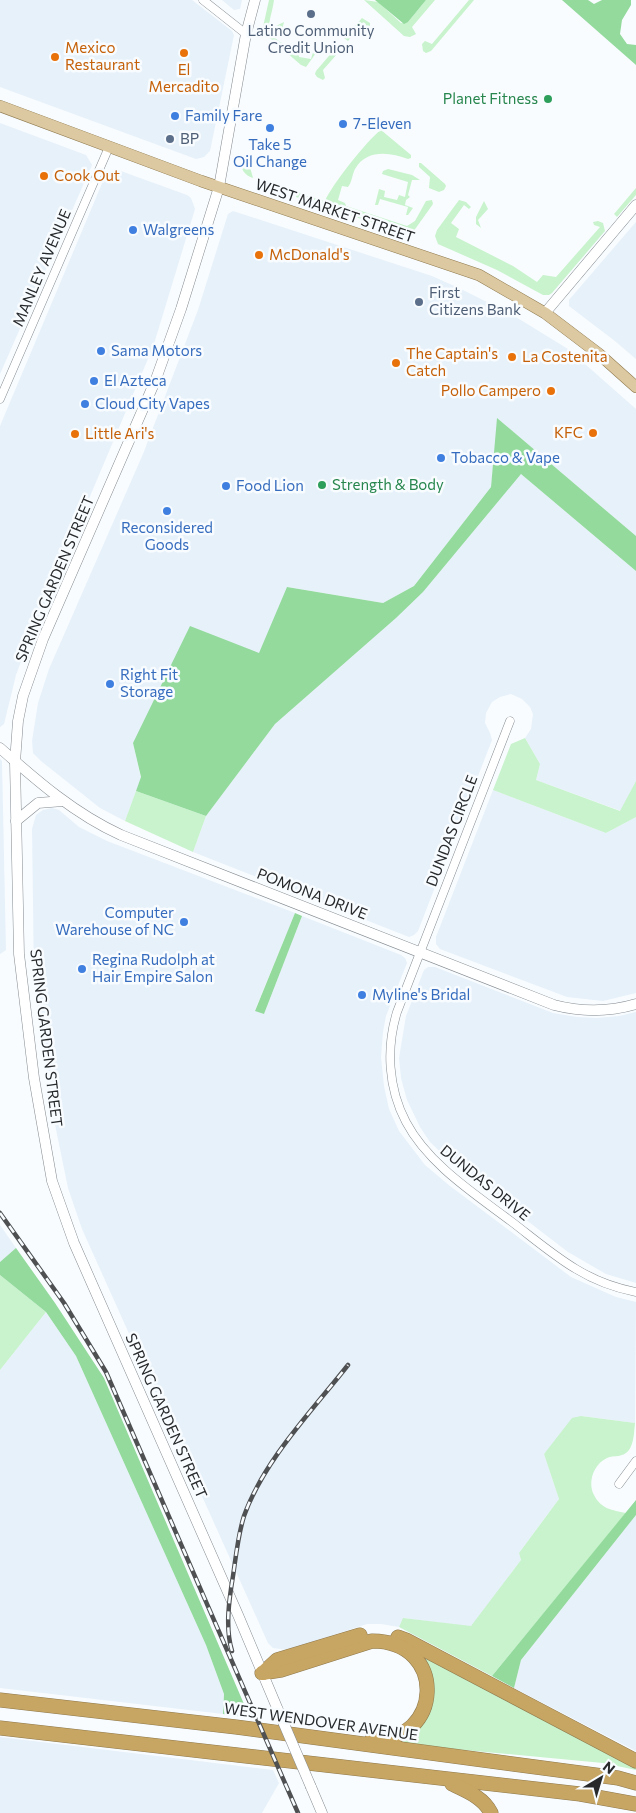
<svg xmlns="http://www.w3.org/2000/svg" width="636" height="1813" font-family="Commissioner,sans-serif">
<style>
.built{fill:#e7f1fa}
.green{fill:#c8f3cc}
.forest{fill:#93da9c}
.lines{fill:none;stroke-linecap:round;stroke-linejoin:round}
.street-casing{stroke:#868c91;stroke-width:9}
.secondary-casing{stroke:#868c91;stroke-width:11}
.primary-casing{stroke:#8f7a4f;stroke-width:12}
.highway-casing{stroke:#8f7a4f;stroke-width:15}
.street{stroke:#fff;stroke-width:8}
.secondary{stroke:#fff;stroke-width:10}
.primary{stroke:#ddc9a1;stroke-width:11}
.highway{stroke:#c7a562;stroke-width:14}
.rail-casing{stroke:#4e5052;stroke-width:4.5}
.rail{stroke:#f8fcff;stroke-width:2.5;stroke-dasharray:8;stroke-linecap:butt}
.secondary-bridge-casing{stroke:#868c91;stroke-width:11;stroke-linecap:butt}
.secondary-bridge{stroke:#fff;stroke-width:10}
.service-dot{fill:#5c6f8a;stroke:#f8fcff;stroke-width:2}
.food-dot{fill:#e8710a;stroke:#f8fcff;stroke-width:2}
.leisure-dot{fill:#2e9e5b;stroke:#f8fcff;stroke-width:2}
.shop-dot{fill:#3f7fe0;stroke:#f8fcff;stroke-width:2}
.labels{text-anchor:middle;stroke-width:5;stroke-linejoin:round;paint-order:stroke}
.service-label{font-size:15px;fill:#4e5e75;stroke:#f8fcff;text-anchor:start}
.food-label{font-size:15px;fill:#c56008;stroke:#f8fcff;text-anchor:start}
.leisure-label{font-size:15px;fill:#27864d;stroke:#f8fcff;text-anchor:end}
.shop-label{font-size:15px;fill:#366cbe;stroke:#f8fcff;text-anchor:start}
.street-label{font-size:15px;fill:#27292b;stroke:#f8fcff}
</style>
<rect width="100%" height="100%" fill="#f8fcff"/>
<g class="built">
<path d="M0 0H192L232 31 234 35 210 151 204 157 196 159 0 87Z"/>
<path d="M222 0H242L240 9 234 10Z"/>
<path d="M0 123 86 155 92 165 0 374Z"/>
<path d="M118 170 187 195 191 198 195 209 153 347 26 648 16 675 4 724 0 727V426L106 174 112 171Z"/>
<path d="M233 211 432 276 461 289 511 314 568 349 636 409V536L498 419 491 487 414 586 383 603 288 587 259 654 133 743 141 778 125 821 100 808 41 761 33 753 32 741 38 703 49 669 143 454 198 310 228 214Z"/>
<path d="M636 222V359L615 341 569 306V300Z"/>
<path d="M521 474 636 571V781L621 811 536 780 540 764 525 738 531 729 533 714 530 707 522 699 511 694 500 697 492 702 486 713 485 723 490 733 492 740 418 931 414 935 409 937 193 852 206 816 275 724 396 618 423 592Z"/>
<path d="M0 759 2 761 6 950 0 954Z"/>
<path d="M493 790 606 833 636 817V993L603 1001 567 997 440 949 436 944V937Z"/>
<path d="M52 808 59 810 79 827 107 841 295 913 255 1010 264 1014 302 916 401 955 405 958 407 963 405 968 386 1016 383 1032 381 1057 384 1086 389 1109 399 1131 425 1165 450 1186 571 1277 616 1297 636 1302 635 1423 581 1416 544 1454 559 1499 519 1553 521 1560 471 1627 404 1618 399 1627 381 1624H367L287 1650 273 1648 268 1643 82 1229 68 1188 50 1100 34 977 32 829 36 815 43 810Z"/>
<path d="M428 967H435L553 1013 577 1017 597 1018 619 1016 636 1012V1283L606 1274 568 1252 452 1163 430 1142 420 1127 407 1100 401 1078 399 1058 406 1016 424 970Z"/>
<path d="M0 1225 16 1248 0 1262Z"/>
<path d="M46 1312 76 1356 206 1645 224 1694 223 1714 0 1688V1370Z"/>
<path d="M636 1515V1751L514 1688 521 1660Z"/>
<path d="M0 1737 273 1770 279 1783 262 1813H0Z"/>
</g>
<g class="green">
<path d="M269 0H274C273 8 270 17 269 25 269 39 288 47 299 50V57L311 59 313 52 316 53 306 67 301 65 264 33 263 27Z"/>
<path d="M364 0 378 2 401 23 408 22 426 0H435L412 27 416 34 410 37 404 36Z"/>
<path d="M469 0H474L431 51 426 53 423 51 422 44 425 41 432 44Z"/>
<path d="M362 18 370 23V28H367L364 22 348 41 344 38Z"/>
<path d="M284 22 282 30 291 31 289 38 276 29V26Z"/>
<path d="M334 50 338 53 323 70 325 78 323 80 317 77 315 74 316 71Z"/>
<path d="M381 130 411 155V158L408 159C390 152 366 149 355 169 352 175 352 182 348 187L342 186 338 200 345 203 346 206 407 226 415 221 426 201 432 200 433 204 413 232 403 233 296 197 298 191 303 195 325 201C331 186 368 139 381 130Z"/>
<path d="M242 160 250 167 253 178C244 175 240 169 242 160Z"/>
<path d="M419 163H421L445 184 446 186 444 190 439 192 429 188 430 177 419 167Z"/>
<path d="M388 169 412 175 420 180H412L408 195 410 197 406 200 405 205 413 208 408 215H406L408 207 380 199 378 205H375L379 189 385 191 384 197 397 200 399 195 405 197 408 182 382 174 383 171Z"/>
<path d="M636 188V195L617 217 614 214Z"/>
<path d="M459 200 466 202 471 207 469 209 464 205 451 223 459 229 456 237 513 266 537 282 543 275 556 277 600 227 594 225 593 222 598 221 603 223 605 231 552 293 549 295H543L497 270 438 244 435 236 437 230Z"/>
<path d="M484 201 488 209 478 220 481 228 476 224V217Z"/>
<path d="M525 738 540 764 536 780 620 811 636 781V817L606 833 493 790 511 744Z"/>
<path d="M136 791 206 816 193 852 125 821Z"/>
<path d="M0 1275 46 1312 0 1370Z"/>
<path d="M581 1416 635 1423C634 1432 634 1443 629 1450 623 1458 614 1455 607 1458 594 1464 587 1482 594 1495 601 1509 612 1510 626 1513L492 1676 399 1627 403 1618 471 1626 521 1560 519 1553 559 1499 544 1454 572 1418Z"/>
<path d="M412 1649 636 1767V1770L603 1763 389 1743 427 1714Z"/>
</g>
<g class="forest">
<path d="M375 0H426L408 22 404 24Z"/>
<path d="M562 0H588L594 4 602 0H631V5L622 20 620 34 627 44 636 45V65Z"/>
<path d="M497 418 636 536V571L521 474 423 592 396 618 275 724 206 816 136 791 141 777 133 743 190 626 259 653 287 587 383 603 414 586 491 487Z"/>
<path d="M295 913 302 916 264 1014 255 1011Z"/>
<path d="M16 1248 55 1303 104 1378 250 1718 223 1714 224 1694 206 1645 76 1356 46 1312 0 1275V1262Z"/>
<path d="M636 1500V1515L521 1660 514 1688 492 1676Z"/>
</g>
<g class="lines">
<defs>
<g id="street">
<path d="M203 0 246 34"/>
<path d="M0 399 109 147"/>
<path d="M510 721 397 1012C386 1048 388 1088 406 1122 428 1164 475 1194 512 1222 533 1238 554 1256 576 1269 594 1280 615 1288 636 1292"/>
<path d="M619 1484 636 1461"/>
</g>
<g id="secondary">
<path d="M255 0 246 34 219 187 181 309 156 379 43 639 23 696 18 721 15 762 19 954 34 1078 52 1181 74 1243 238 1615 278 1710"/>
<path d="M545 313 636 205"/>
<path d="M0 748C37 781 75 814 121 835L554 1005C581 1012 609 1012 636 1004"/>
<path d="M16 821 38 803 63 801"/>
<path d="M311 1787 322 1813"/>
</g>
<path id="primary" d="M0 106 201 181 479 275 545 313 599 354 636 387"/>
<g id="highway">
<path d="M398 1637 406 1640 636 1761"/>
<path d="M262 1673 281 1670 372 1641C449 1641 442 1744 372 1739"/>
<path d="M263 1673 277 1660 360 1635"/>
<path d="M0 1700 236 1727 618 1778 636 1783"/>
<path d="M0 1728 580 1794 636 1804"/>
<path d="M452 1784C467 1791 484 1798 491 1813"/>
</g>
</defs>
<use href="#street" class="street-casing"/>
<use href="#secondary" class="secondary-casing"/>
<use href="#primary" class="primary-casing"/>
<use href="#highway" class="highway-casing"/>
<use href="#street" class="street"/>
<use href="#secondary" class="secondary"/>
<use href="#primary" class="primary"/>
<use href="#highway" class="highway"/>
<defs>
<g id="rail">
<path d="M0 1213 64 1303 106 1372 298 1813"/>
<path d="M232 1651C225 1628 229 1600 233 1576 236 1556 238 1535 244 1516 264 1460 312 1411 348 1365"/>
</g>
</defs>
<use href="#rail" class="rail-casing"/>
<use href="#rail" class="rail"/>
<defs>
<path id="secondary-bridge" d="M278 1710 311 1787"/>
</defs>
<use href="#secondary-bridge" class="secondary-bridge-casing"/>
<use href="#secondary-bridge" class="secondary-bridge"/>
</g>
<g class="service-dot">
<circle cx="311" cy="14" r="5"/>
<circle cx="170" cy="139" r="5"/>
<circle cx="419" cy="302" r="5"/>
</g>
<g class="food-dot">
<circle cx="184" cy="53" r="5"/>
<circle cx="55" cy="57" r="5"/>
<circle cx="44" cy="176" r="5"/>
<circle cx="259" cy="255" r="5"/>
<circle cx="512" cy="357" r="5"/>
<circle cx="396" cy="363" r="5"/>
<circle cx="551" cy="391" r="5"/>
<circle cx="593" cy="433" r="5"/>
<circle cx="75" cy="434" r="5"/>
</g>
<g class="leisure-dot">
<circle cx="548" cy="99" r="5"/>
<circle cx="322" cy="485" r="5"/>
</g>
<g class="shop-dot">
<circle cx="175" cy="116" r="5"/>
<circle cx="343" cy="124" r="5"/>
<circle cx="270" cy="128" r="5"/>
<circle cx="133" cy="230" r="5"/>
<circle cx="101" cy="351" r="5"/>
<circle cx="94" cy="381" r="5"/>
<circle cx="85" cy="404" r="5"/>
<circle cx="441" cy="458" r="5"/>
<circle cx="226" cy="486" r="5"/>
<circle cx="167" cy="511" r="5"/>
<circle cx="110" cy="684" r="5"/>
<circle cx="184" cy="922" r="5"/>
<circle cx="82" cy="969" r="5"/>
<circle cx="362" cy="995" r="5"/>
</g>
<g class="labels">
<g class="service-label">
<text x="311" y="36" text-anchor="middle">Latino Community<tspan x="311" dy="17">Credit Union</tspan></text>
<text x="180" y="144">BP</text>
<text x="429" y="298">First<tspan x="429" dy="17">Citizens Bank</tspan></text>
</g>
<g class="food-label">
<text x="65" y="53">Mexico<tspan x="65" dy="17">Restaurant</tspan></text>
<text x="184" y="75" text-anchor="middle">El<tspan x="184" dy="17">Mercadito</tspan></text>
<text x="54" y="181">Cook Out</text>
<text x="269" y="260">McDonald's</text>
<text x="406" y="359">The Captain's<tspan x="406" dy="17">Catch</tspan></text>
<text x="522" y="362">La Costenita</text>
<text x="541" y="396" text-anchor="end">Pollo Campero</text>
<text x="583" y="438" text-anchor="end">KFC</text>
<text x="85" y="439">Little Ari's</text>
</g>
<g class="leisure-label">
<text x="538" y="104">Planet Fitness</text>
<text x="332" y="490" text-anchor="start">Strength &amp; Body</text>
</g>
<g class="shop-label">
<text x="185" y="121">Family Fare</text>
<text x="353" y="129">7-Eleven</text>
<text x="270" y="150" text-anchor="middle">Take 5<tspan x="270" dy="17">Oil Change</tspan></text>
<text x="143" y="235">Walgreens</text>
<text x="111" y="356">Sama Motors</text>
<text x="104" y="386">El Azteca</text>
<text x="95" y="409">Cloud City Vapes</text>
<text x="451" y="463">Tobacco &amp; Vape</text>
<text x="236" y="491">Food Lion</text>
<text x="167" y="533" text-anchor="middle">Reconsidered<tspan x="167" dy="17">Goods</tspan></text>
<text x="120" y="680">Right Fit<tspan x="120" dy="17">Storage</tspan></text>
<text x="174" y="918" text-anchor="end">Computer<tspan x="174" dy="17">Warehouse of NC</tspan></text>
<text x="92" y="965">Regina Rudolph at<tspan x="92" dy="17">Hair Empire Salon</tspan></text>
<text x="372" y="1000">Myline's Bridal</text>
</g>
<g class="street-label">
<text transform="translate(335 211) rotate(19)" y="5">WEST MARKET STREET</text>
<text transform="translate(42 268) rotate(-67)" y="5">MANLEY AVENUE</text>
<text transform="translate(55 579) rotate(-67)" y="5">SPRING GARDEN STREET</text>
<text transform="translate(452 831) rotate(-69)" y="5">DUNDAS CIRCLE</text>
<text transform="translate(312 894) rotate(21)" y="5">POMONA DRIVE</text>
<text transform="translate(46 1038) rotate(83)" y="5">SPRING GARDEN STREET</text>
<text transform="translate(485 1183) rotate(39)" y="5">DUNDAS DRIVE</text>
<text transform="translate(166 1416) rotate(66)" y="5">SPRING GARDEN STREET</text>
<text transform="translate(321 1722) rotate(8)" y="5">WEST WENDOVER AVENUE</text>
</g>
</g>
<g transform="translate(601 1778) rotate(38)" stroke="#f8fcff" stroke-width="4" paint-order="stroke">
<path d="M0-4L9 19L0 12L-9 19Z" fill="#27292b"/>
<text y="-8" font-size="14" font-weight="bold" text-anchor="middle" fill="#27292b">N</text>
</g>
</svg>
